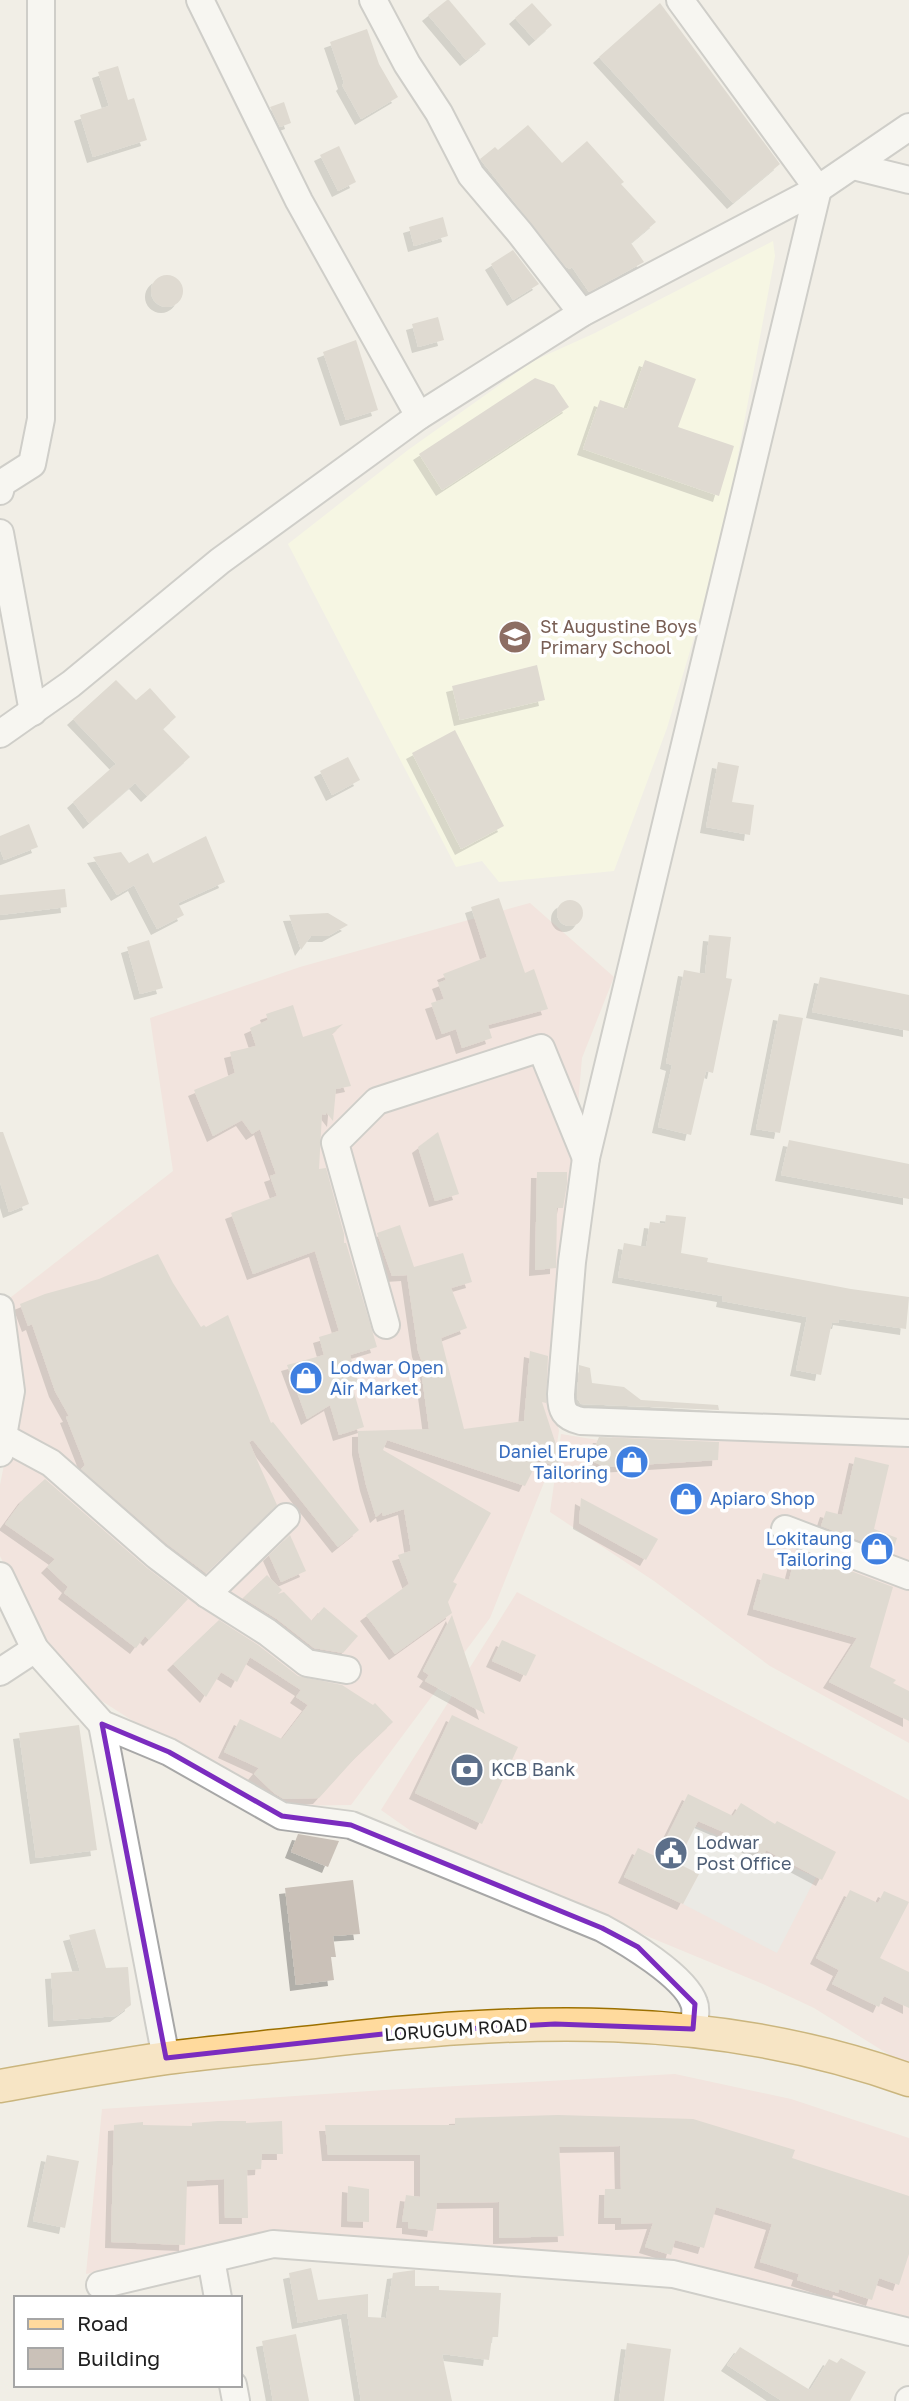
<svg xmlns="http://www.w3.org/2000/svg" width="909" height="2401" font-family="'Golos Text',sans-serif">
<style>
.commercial{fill:#f3d7d4}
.education{fill:#fdffe1}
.parking{fill:#e4e4e4}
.building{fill:#cac1b8;filter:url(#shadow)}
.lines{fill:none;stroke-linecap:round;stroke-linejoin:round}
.minor-casing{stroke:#a7a7a7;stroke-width:30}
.major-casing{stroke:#9c7000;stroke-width:35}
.minor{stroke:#fff;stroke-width:26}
.major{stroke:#ffda9d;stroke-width:32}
.marked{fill:none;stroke:#7b2cbf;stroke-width:5;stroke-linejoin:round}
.labels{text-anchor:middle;stroke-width:7;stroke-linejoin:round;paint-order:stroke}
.education-label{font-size:18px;fill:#785e54;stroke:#fff;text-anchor:start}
.shop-label{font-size:18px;fill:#366cbe;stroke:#fff;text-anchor:start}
.service-label{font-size:18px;fill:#4e5e75;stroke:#fff;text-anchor:start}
.street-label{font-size:18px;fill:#202020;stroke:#fff}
</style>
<defs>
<filter id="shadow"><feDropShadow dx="-6" dy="6" stdDeviation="0" flood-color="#0004"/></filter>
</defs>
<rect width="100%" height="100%" fill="#f1eee6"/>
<g class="commercial">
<path d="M530 903 614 977 582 1058 551 1416 557 1422 559 1431 555 1455 490 1618 351 1805 279 1806 180 1751 94 1696 34 1626 0 1556V1485L19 1388 6 1301 173 1171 150 1018 300 967Z"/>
<path d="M614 1432 909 1443V1743L770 1666 654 1581 550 1512 561 1434 610 1442Z"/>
<path d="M517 1592 909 1800V2067L814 2008 763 1984 438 1850 381 1810Z"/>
<path d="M675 2074 791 2099 909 2138V2321L671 2263 278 2233 86 2274 102 2109 385 2090Z"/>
</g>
<path class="education" d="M773 241 775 256 721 547 667 728 614 871 499 882 482 861 456 867 288 544 408 450 533 361 595 333Z"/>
<path class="parking" d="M695 1826 816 1877 777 1953 683 1904 699 1874 677 1863Z"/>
<g class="building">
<path d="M447 0H449L486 44 466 60 428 15Z"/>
<path d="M532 3 552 25 535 40 515 18Z"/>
<path d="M660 3 780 164 733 203 599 57Z"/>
<path d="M367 29 379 64 398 97 361 119 342 85 344 83 330 42Z"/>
<path d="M118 66 128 100 134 98 147 140 93 157 80 115 109 106 98 72Z"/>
<path d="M284 102 291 123 280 127 270 107Z"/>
<path d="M528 125 562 163 587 141 624 182 621 184 656 222 631 243 644 262 589 292 572 267 570 269 566 267 480 159 495 147 498 150Z"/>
<path d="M339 146 356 182 338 191 320 155Z"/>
<path d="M443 217 448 236 414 246 409 227Z"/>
<path d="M513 250 539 284 513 300 491 264Z"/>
<circle cx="167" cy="291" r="16"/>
<path d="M438 317 444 340 418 347 412 324Z"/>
<path d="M356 340 378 410 346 420 323 352Z"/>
<path d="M645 360 696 379 678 427 734 446 719 496 583 449 600 400 627 409Z"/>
<path d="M535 378 554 385 569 407 442 490 419 454Z"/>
<path d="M537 665 545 700 460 720 452 686Z"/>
<path d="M116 680 136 700 150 688 176 717 163 729 190 757 147 796 135 783 89 823 73 802 116 764 73 719Z"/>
<path d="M455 730 504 826 461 849 412 753Z"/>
<path d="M348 757 360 780 332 795 320 771Z"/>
<path d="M718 762 739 766 732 802 754 805 750 835 706 827Z"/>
<path d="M29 824 38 847 4 860 0 849V836Z"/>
<path d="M206 836 225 882 178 903 184 915 157 929 134 885 117 895 93 857 121 852 129 863 148 853 153 863Z"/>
<path d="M65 889 67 907 0 915V895Z"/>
<path d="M499 898 525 973 534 969 548 1009 488 1025 492 1038 462 1048 456 1029 442 1034 431 1003 444 999 438 983 446 980 443 974 487 957 471 907Z"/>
<circle cx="570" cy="913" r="13"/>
<path d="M328 913 348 925 328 936H311L301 950 289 915Z"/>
<path d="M709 935 731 937 726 978 732 979 713 1073 706 1071 691 1135 658 1127 672 1065 666 1063 684 970 705 974Z"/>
<path d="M149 940 163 988 140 994 127 947Z"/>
<path d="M820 977 909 995V1031L812 1012Z"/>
<path d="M293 1005 303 1037 343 1024 331 1035H333L351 1086 336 1089 333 1121 326 1112V1115L322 1114 319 1169 326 1168 344 1234V1243H346L377 1347 350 1355 360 1388 353 1389 364 1427 339 1435 330 1405 307 1419 287 1365 324 1355 319 1337 339 1331 315 1251 253 1274 231 1213 277 1196 270 1176 276 1174 260 1129 252 1134 242 1120 213 1136 194 1090 235 1073 230 1052 256 1046 250 1028 268 1020 266 1014Z"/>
<path d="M779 1014 803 1018 780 1133 756 1129Z"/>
<path d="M0 1132H3L29 1204 9 1212 0 1182Z"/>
<path d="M438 1132 459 1194 435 1201 418 1147Z"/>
<path d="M789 1140 909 1164V1199L781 1175Z"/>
<path d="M537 1172H567V1184L563 1208H557L556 1268 535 1270Z"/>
<path d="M666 1215 686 1217 681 1253 708 1258 707 1262 851 1289 909 1297 906 1329 839 1319 838 1323 832 1322 821 1375 796 1370 807 1317 722 1301 723 1296 618 1277 624 1243 646 1247 650 1222 665 1224Z"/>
<path d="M400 1225 414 1267 463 1253 472 1282 451 1288 467 1328 441 1338 464 1429 524 1421 530 1351 548 1356 546 1403 542 1402 564 1469 538 1460 525 1486 387 1440 383 1450 491 1513 453 1582 457 1584 448 1602 452 1613 395 1654 366 1615 409 1584 398 1555 411 1551 404 1509 383 1516 382 1512 376 1517 366 1485 358 1449V1431L429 1429 422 1377 427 1376 418 1351 407 1275 392 1276 377 1233Z"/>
<path d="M158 1254 173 1283 201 1327 204 1325 206 1327 228 1315 271 1423 273 1422 359 1530 338 1547 253 1440 249 1442 277 1505 206 1573 167 1544 81 1469 85 1465 66 1417 69 1416 55 1391 32 1324 28 1326 20 1304 45 1294 99 1279Z"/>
<path d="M579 1365 590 1368 592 1383 624 1387 641 1400 718 1405 719 1410 581 1404 577 1398Z"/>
<path d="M599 1437 719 1442 718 1460 606 1467 589 1460Z"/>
<path d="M855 1457 889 1465 874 1529 897 1538 892 1553 821 1526 826 1511 842 1515Z"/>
<path d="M45 1479 147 1568 188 1599 149 1640 145 1636 136 1648 64 1593 68 1587 47 1567 55 1559 5 1524 24 1498Z"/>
<path d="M581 1498 658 1539 646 1560 579 1523Z"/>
<path d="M290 1535 306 1571 281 1582 269 1555Z"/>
<path d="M811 1556 893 1587 870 1667 896 1680 893 1683 909 1691V1721L829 1682 857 1638 753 1609 763 1573 789 1580 795 1557 810 1561Z"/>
<path d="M267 1575 282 1590 278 1594 284 1592 312 1621 324 1607 358 1636 343 1653 314 1648 277 1619 243 1598Z"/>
<path d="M452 1615 485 1714 425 1681 429 1675 423 1671Z"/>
<path d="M219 1620 258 1645 298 1676 342 1685 373 1705 375 1703 393 1722 356 1757 319 1798 284 1799 274 1793 254 1774 259 1768 224 1752 240 1719 282 1739 308 1705 296 1697 301 1690 250 1657 237 1682 221 1672 206 1697 173 1664Z"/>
<path d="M502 1640 536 1655 526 1676 492 1661Z"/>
<path d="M452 1715 518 1747 482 1824 415 1793Z"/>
<path d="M79 1725 97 1850 36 1858 19 1733Z"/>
<path d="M688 1794 733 1816 741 1803 775 1824 777 1821 836 1852 822 1880 766 1850 764 1855 741 1843 742 1840 698 1821 677 1863 699 1874 683 1904 624 1877 638 1848 657 1857Z"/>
<path d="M298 1834 339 1841 328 1867 291 1852Z"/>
<path d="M353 1880 360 1934 333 1936 336 1957H331L334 1980 296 1985 285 1888Z"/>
<path d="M850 1890 878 1903 884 1891 909 1902 880 1958 909 1972V2008L884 1996 879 2007 832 1984 839 1970 816 1958Z"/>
<path d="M95 1929 106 1968 128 1967 131 2005 116 2016 54 2021 51 1973 80 1971 69 1935Z"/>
<path d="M558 2115 693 2119 795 2150 792 2158 909 2196V2254L899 2285 879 2278 872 2300 839 2289 838 2293 797 2280 799 2274 760 2262 772 2224 716 2207 704 2248 675 2240 671 2255 645 2247 653 2223 621 2224V2218H604L605 2189H621L620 2146 559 2147 564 2236 499 2238V2202L437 2203 433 2231 408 2228V2222H402L406 2195 420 2197V2155H328L325 2125H455V2118Z"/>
<path d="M218 2121H246V2123L282 2121 283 2154H262L261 2169 247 2170 248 2218H225L224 2179 187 2181 185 2245 111 2242 114 2125 143 2122V2125L192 2126V2123Z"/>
<path d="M47 2155 79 2161 65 2228 33 2221Z"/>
<path d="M348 2186 369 2189V2222L347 2221Z"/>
<path d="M311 2268 318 2300 368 2294V2317L386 2318 393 2273 415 2270V2286H439V2290L501 2293 498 2337H492L489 2360 442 2354 452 2401H361L347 2313 298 2323 289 2273Z"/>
<path d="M296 2334 309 2401H273L262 2341Z"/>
<path d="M627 2343 671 2349 664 2401H619Z"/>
<path d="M740 2347 810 2390 829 2359 837 2363 841 2358 866 2372 850 2401H782L727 2365Z"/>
</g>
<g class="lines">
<defs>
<g id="minor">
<path d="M200 0 299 201 419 416"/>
<path d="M373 0 407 64 439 113 471 175 520 233 582 313"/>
<path d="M680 0 818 189 586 1158 572 1262 561 1394C561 1410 564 1417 581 1421L909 1433"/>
<path d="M853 166 909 180"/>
<path d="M0 491 2 483 32 464 41 419V0"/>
<path d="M0 533 33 712"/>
<path d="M0 734 71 684 220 561 419 416 582 313 818 189 909 127"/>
<path d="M0 1308 11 1391 0 1453"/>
<path d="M386 1325 335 1143 377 1101 541 1048 586 1158"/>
<path d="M3 1437 51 1463 157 1556 207 1594 267 1632 307 1663 347 1670"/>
<path d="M785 1529 909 1576"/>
<path d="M0 1576 35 1649 102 1724 169 1752 282 1816 351 1825 602 1928C626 1941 685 1976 694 2003 697 2010 694 2022 693 2029"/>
<path d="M207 1594 286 1517"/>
<path d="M0 1672 35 1649"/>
<path d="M102 1724 166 2058"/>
<path d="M211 2259 218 2298"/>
<path d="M100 2285 273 2244 673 2274 909 2332"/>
<path d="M233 2385 236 2401"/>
<path d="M909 2401V2400"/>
</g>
<path id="major" d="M0 2086C56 2076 111 2066 167 2058 216 2052 265 2047 314 2042 518 2018 712 2009 909 2080"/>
</defs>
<use href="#minor" class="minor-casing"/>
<use href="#major" class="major-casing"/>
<use href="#minor" class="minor"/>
<use href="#major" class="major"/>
</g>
<path d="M0 0H909V2401H0ZM102 1724 169 1752 282 1816 351 1825 602 1928 638 1947 695 2004 693 2029 555 2024 392 2033 166 2058Z" fill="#f1eee6" fill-opacity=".55" fill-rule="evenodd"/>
<path class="marked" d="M102 1724 169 1752 282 1816 351 1825 602 1928 638 1947 695 2004 693 2029 555 2024 392 2033 166 2058Z"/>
<defs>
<symbol id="school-disc" viewBox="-11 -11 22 22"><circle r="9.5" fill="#8d6e63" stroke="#fff"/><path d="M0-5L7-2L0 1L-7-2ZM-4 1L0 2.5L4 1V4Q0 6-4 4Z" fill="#fff"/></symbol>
<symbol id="shop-disc" viewBox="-11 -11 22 22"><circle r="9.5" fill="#3f7fe0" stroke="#fff"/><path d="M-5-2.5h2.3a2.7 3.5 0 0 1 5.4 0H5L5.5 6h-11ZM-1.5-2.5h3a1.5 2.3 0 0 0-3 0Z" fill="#fff"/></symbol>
<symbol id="bank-disc" viewBox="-11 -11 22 22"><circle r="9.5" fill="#5c6f8a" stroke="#fff"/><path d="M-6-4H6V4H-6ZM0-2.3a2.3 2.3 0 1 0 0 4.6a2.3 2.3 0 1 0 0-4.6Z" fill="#fff"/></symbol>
<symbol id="civic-disc" viewBox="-11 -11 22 22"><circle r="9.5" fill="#5c6f8a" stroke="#fff"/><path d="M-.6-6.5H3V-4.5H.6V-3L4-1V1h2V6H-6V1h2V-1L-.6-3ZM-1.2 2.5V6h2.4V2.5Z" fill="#fff"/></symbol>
</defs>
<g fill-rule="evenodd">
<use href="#school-disc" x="496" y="618" width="38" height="38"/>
<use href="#shop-disc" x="287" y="1359" width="38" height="38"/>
<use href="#shop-disc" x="613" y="1443" width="38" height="38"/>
<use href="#shop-disc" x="667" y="1480" width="38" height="38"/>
<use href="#shop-disc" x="858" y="1530" width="38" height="38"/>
<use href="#bank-disc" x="448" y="1751" width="38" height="38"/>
<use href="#civic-disc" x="652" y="1834" width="38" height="38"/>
</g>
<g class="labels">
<g class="education-label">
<text x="540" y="633">St Augustine Boys<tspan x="540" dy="21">Primary School</tspan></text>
</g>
<g class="shop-label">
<text x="330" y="1374">Lodwar Open<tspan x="330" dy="21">Air Market</tspan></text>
<text x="608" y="1458" text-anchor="end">Daniel Erupe<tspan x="608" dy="21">Tailoring</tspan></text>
<text x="710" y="1505">Apiaro Shop</text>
<text x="852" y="1545" text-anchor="end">Lokitaung<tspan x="852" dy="21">Tailoring</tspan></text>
</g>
<g class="service-label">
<text x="491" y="1776">KCB Bank</text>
<text x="696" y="1849">Lodwar<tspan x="696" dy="21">Post Office</tspan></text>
</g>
<g class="street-label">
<text transform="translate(456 2030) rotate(-4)" y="6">LORUGUM ROAD</text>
</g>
</g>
<rect x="14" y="2296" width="228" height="91" fill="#ffffff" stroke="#a6a6a6" stroke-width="2"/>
<rect x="28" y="2319" width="35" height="10" fill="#ffda9d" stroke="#a6a6a6" stroke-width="2"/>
<text x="77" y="2331" font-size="21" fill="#202020">Road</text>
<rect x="28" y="2348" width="35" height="21" fill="#cac1b8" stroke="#a6a6a6" stroke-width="2"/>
<text x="77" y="2366" font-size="21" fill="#202020">Building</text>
</svg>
